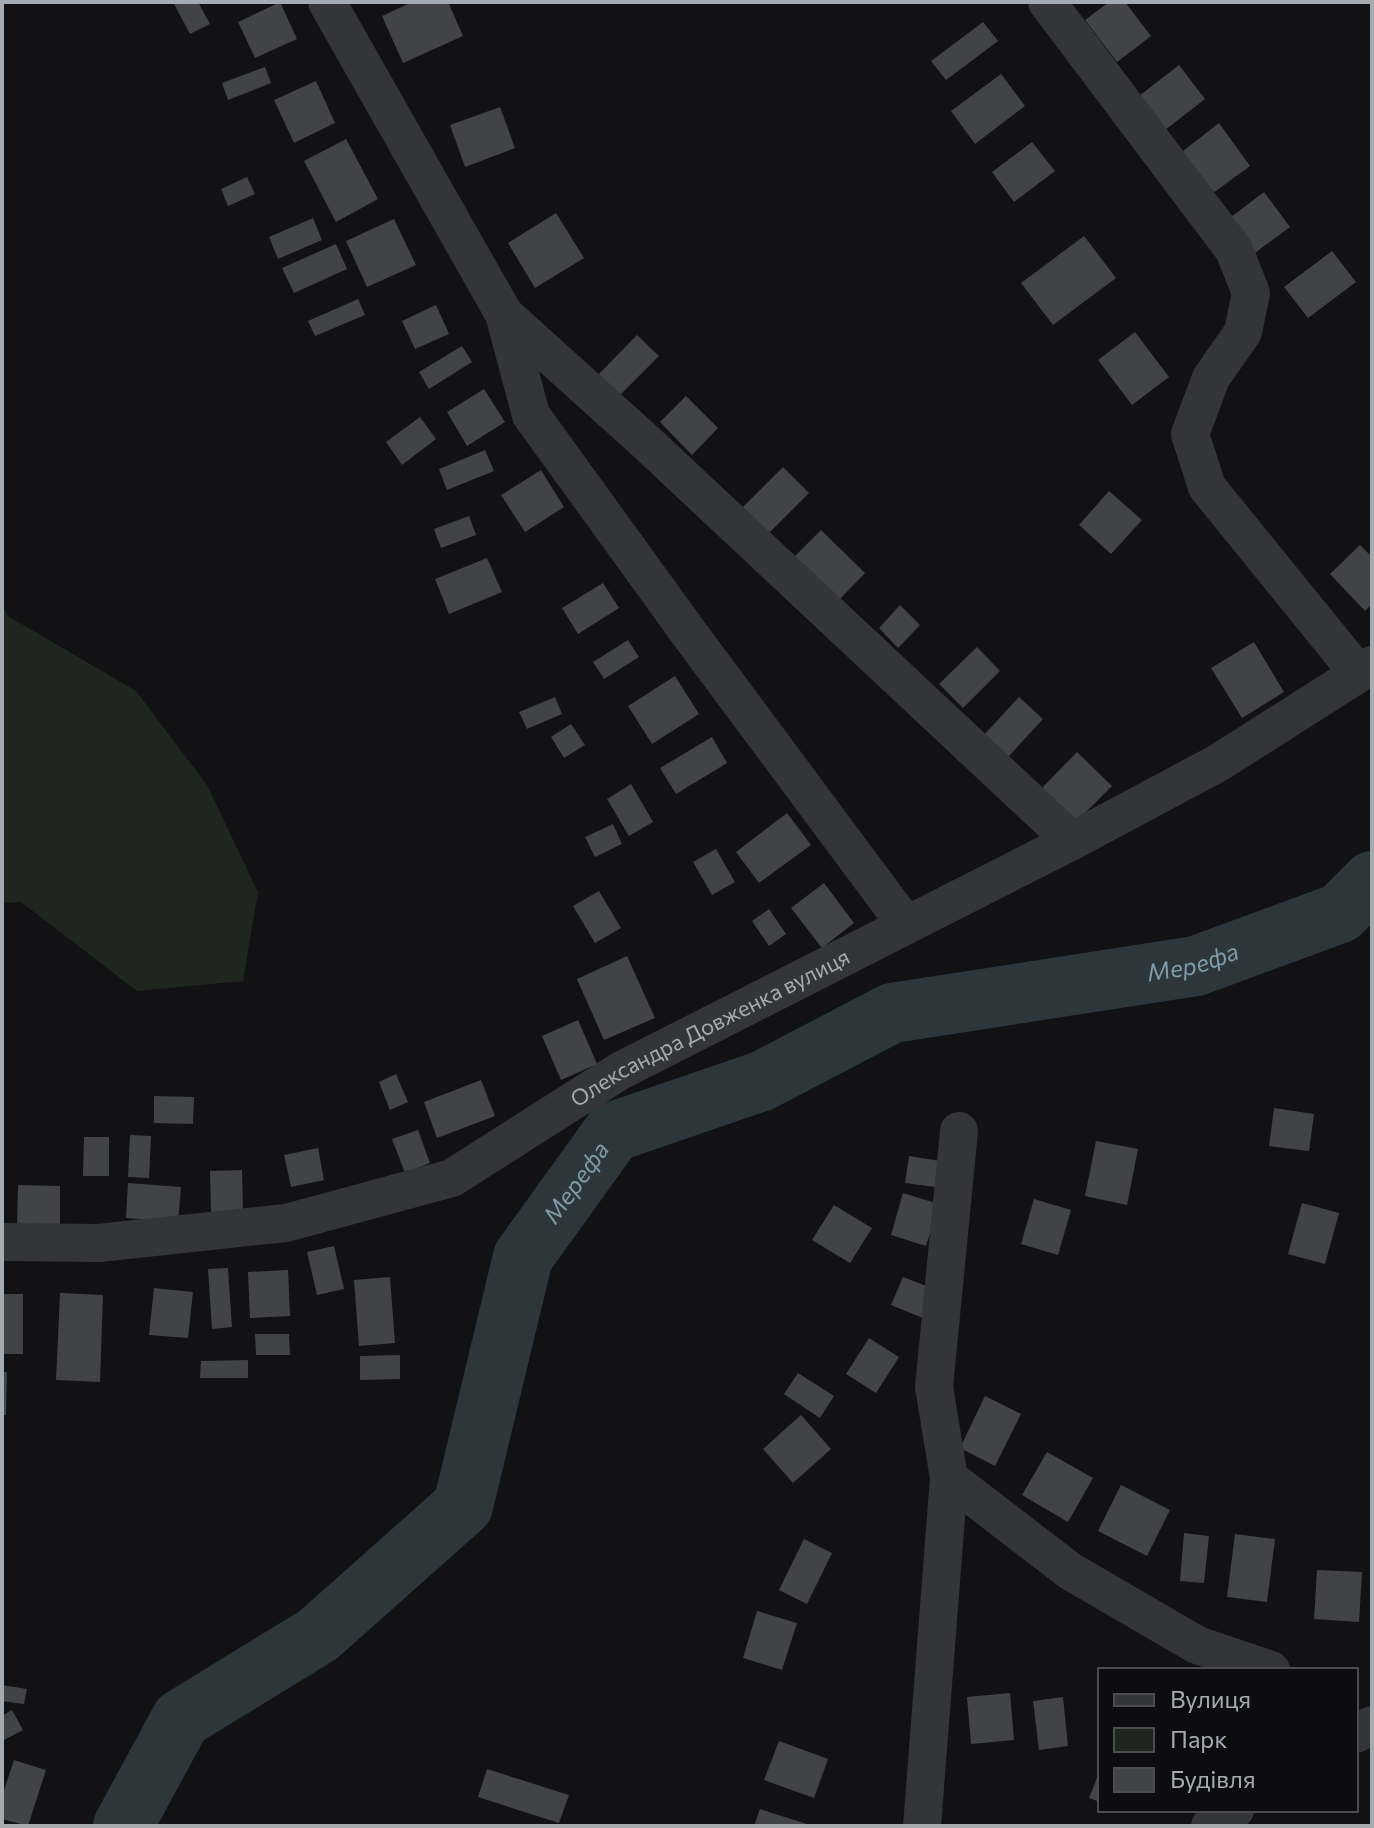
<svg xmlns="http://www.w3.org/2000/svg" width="1374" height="1828" font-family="Commissioner,sans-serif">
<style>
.green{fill:#1f261f}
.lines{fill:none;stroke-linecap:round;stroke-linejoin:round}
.river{stroke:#2d363b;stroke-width:60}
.building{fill:#414346}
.minor{stroke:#343538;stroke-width:38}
.labels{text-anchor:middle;stroke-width:6;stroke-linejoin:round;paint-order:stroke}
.street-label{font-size:22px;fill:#a6abb2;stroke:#0d0d0f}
.water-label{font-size:24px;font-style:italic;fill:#809ba9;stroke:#0d0d0f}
</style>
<rect width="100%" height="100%" fill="#121214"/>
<path class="green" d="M2 603 8 616 136 691 207 785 258 892 243 981 137 991 21 902 2 903Z"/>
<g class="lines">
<path class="river" id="s1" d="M123 1826 181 1719 318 1635 463 1506 523 1257 613 1132 762 1081 892 1013 1196 966 1340 913 1372 881"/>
</g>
<g class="building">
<path d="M173 2H198L210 24 190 34Z"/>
<path d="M280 2 297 39 255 58 238 22Z"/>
<path d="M412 2H448L463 36 403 63 382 16Z"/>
<path d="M1109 2H1125L1151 36 1117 62 1085 20Z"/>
<path d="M983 22 998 41 946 80 931 61Z"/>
<path d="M1179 65 1205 99 1165 130 1139 96Z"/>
<path d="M265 67 271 83 228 100 222 83Z"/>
<path d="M1001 74 1025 106 975 144 951 111Z"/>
<path d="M316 81 335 123 294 143 274 100Z"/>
<path d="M500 107 515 148 465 167 450 125Z"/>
<path d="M1219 123 1250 166 1209 196 1178 155Z"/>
<path d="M346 139 378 199 336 222 304 161Z"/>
<path d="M1032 142 1055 171 1014 202 992 172Z"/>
<path d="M247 177 255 194 228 206 221 189Z"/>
<path d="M1264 192 1290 227 1252 255 1227 220Z"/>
<path d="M556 213 584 258 535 288 508 243Z"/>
<path d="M313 218 322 240 278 259 269 237Z"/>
<path d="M394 219 416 265 367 287 346 241Z"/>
<path d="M1084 236 1116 278 1053 325 1021 283Z"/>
<path d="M336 244 347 269 294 293 282 268Z"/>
<path d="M1332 251 1356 282 1308 318 1284 287Z"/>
<path d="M358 299 365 315 315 336 308 321Z"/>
<path d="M436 305 449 334 415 349 402 321Z"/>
<path d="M1135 332 1169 377 1132 405 1098 360Z"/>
<path d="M637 335 659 356 618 397 597 376Z"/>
<path d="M462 346 472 362 429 389 419 372Z"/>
<path d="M484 389 505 422 467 446 447 412Z"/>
<path d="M686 396 718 428 692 455 660 422Z"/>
<path d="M420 417 436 439 402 465 386 442Z"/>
<path d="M485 450 494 471 447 490 439 469Z"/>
<path d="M783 467 809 493 769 533 743 507Z"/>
<path d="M541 470 564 507 525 532 501 495Z"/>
<path d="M1109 491 1142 520 1111 554 1079 525Z"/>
<path d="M469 516 476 535 441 548 434 529Z"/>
<path d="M821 530 865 573 838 601 794 557Z"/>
<path d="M1360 545 1372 557V604L1365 611 1330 574Z"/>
<path d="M487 558 502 592 449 614 435 579Z"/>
<path d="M603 583 619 608 578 634 562 608Z"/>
<path d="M900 605 920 625 898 648 879 628Z"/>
<path d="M628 640 639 657 604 679 593 662Z"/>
<path d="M1254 642 1284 692 1242 718 1211 668Z"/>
<path d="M977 647 1000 671 963 708 939 684Z"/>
<path d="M675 676 699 714 652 744 628 706Z"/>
<path d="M555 697 562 714 527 729 519 712Z"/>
<path d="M1019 697 1043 719 1008 757 984 735Z"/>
<path d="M571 724 585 745 564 758 551 737Z"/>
<path d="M712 737 727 763 676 794 660 768Z"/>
<path d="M1077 752 1112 786 1076 822 1042 788Z"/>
<path d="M631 784 653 822 629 836 607 799Z"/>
<path d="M787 813 811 845 759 883 736 852Z"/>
<path d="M613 824 622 844 595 857 585 837Z"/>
<path d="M716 849 735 882 712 895 693 862Z"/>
<path d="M824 883 854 923 822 948 791 908Z"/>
<path d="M599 891 621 928 595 943 573 906Z"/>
<path d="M769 909 786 934 769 946 752 921Z"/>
<path d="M627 956 655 1018 604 1040 577 979Z"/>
<path d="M578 1020 597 1064 561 1080 542 1036Z"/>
<path d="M396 1074 408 1102 390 1110 379 1082Z"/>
<path d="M481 1080 495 1116 437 1138 424 1102Z"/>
<path d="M154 1096 194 1097 193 1124 154 1123Z"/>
<path d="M1274 1108 1314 1114 1309 1151 1269 1146Z"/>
<path d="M418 1130 430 1163 405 1173 392 1139Z"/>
<path d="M130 1135 151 1136 149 1178 128 1177Z"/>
<path d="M84 1137H109V1176H83Z"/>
<path d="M1096 1141 1138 1149 1127 1205 1085 1196Z"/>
<path d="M318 1148 324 1180 291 1187 284 1155Z"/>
<path d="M909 1156 946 1162 942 1188 905 1183Z"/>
<path d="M242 1170 243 1213 211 1214 210 1171Z"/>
<path d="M128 1183 181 1187 178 1222 126 1218Z"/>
<path d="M18 1185 60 1186V1229L17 1228Z"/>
<path d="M903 1193 939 1204 926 1246 891 1235Z"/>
<path d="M1034 1199 1071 1210 1058 1255 1021 1244Z"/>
<path d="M1302 1203 1339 1213 1325 1264 1288 1254Z"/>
<path d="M834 1205 872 1228 850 1263 812 1240Z"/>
<path d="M334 1246 344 1289 317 1295 307 1252Z"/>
<path d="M228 1268 232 1327 212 1329 208 1269Z"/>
<path d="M288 1270 290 1316 250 1318 248 1272Z"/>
<path d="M390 1277 395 1343 359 1346 354 1280Z"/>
<path d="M903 1277 934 1289 923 1318 891 1305Z"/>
<path d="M154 1288 193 1292 188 1338 149 1335Z"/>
<path d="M60 1293 103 1295 100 1382 56 1380Z"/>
<rect x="2" y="1294" width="21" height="60"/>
<path d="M255 1334H289L290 1355H256Z"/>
<path d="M869 1338 899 1357 876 1393 846 1374Z"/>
<path d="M400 1355V1379L360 1380V1356Z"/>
<path d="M248 1360V1378H200L201 1361Z"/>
<path d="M2 1372H7L6 1415H2Z"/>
<path d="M798 1373 834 1396 820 1418 784 1394Z"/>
<path d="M985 1396 1021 1414 995 1466 960 1448Z"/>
<path d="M801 1415 831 1449 793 1483 763 1449Z"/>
<path d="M1047 1452 1093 1478 1068 1522 1022 1495Z"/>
<path d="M1121 1485 1170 1510 1147 1556 1098 1531Z"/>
<path d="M1184 1533 1209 1536 1204 1583 1180 1581Z"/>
<path d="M1235 1534 1275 1539 1267 1602 1227 1597Z"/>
<path d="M804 1539 832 1553 807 1604 779 1590Z"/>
<path d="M1317 1570 1362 1572 1359 1622 1314 1619Z"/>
<path d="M757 1611 797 1623 782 1670 743 1658Z"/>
<path d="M2 1685 27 1689 24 1704 2 1701Z"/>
<path d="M1010 1693 1014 1740 971 1744 967 1697Z"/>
<path d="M1063 1697 1068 1746 1039 1750 1033 1701Z"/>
<path d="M12 1710 23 1730 2 1741V1716Z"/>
<path d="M779 1741 828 1759 814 1798 764 1780Z"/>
<path d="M14 1760 46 1770 28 1826 2 1819V1796Z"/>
<path d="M487 1769 569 1795 559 1823 478 1797Z"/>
<path d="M1100 1770V1802L1089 1798Z"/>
<path d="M760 1809 810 1825V1826H754Z"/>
</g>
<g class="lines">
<g class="minor">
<path d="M327 2 504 314 531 415 691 636 906 925"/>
<path d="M1047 2 1234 250 1251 293 1243 332 1211 378 1190 434 1207 487 1358 673"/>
<path d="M504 314 647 443 1072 841"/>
<path d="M959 1131 934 1387 949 1478 1070 1571 1197 1645 1271 1670"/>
<path id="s2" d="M2 1242 99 1243 286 1223 452 1178 620 1071 1072 841 1218 763 1372 665"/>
<path d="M1356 1734 1372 1725"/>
<path d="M922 1826 949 1478"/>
<path d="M1210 1826 1235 1810"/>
</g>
</g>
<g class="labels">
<g class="street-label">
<text dy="8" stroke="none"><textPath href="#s2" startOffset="756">Олександра Довженка вулиця</textPath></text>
</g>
<g class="water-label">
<text dy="8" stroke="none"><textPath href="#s1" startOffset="1496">Мерефа</textPath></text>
<text dy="8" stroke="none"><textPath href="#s1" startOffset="824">Мерефа</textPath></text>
</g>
</g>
<rect width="1374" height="1828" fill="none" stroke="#a6abb2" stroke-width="8"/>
<rect x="1098" y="1668" width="260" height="144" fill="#0d0d0f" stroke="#4a4c50" stroke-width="2"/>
<rect x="1114" y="1694" width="40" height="12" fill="#343538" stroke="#4a4c50" stroke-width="2"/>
<text x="1170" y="1708" font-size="24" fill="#a6abb2">Вулиця</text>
<rect x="1114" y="1728" width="40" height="24" fill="#1f261f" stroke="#4a4c50" stroke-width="2"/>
<text x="1170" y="1748" font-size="24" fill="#a6abb2">Парк</text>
<rect x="1114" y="1768" width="40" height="24" fill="#414346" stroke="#4a4c50" stroke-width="2"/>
<text x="1170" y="1788" font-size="24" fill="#a6abb2">Будівля</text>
</svg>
